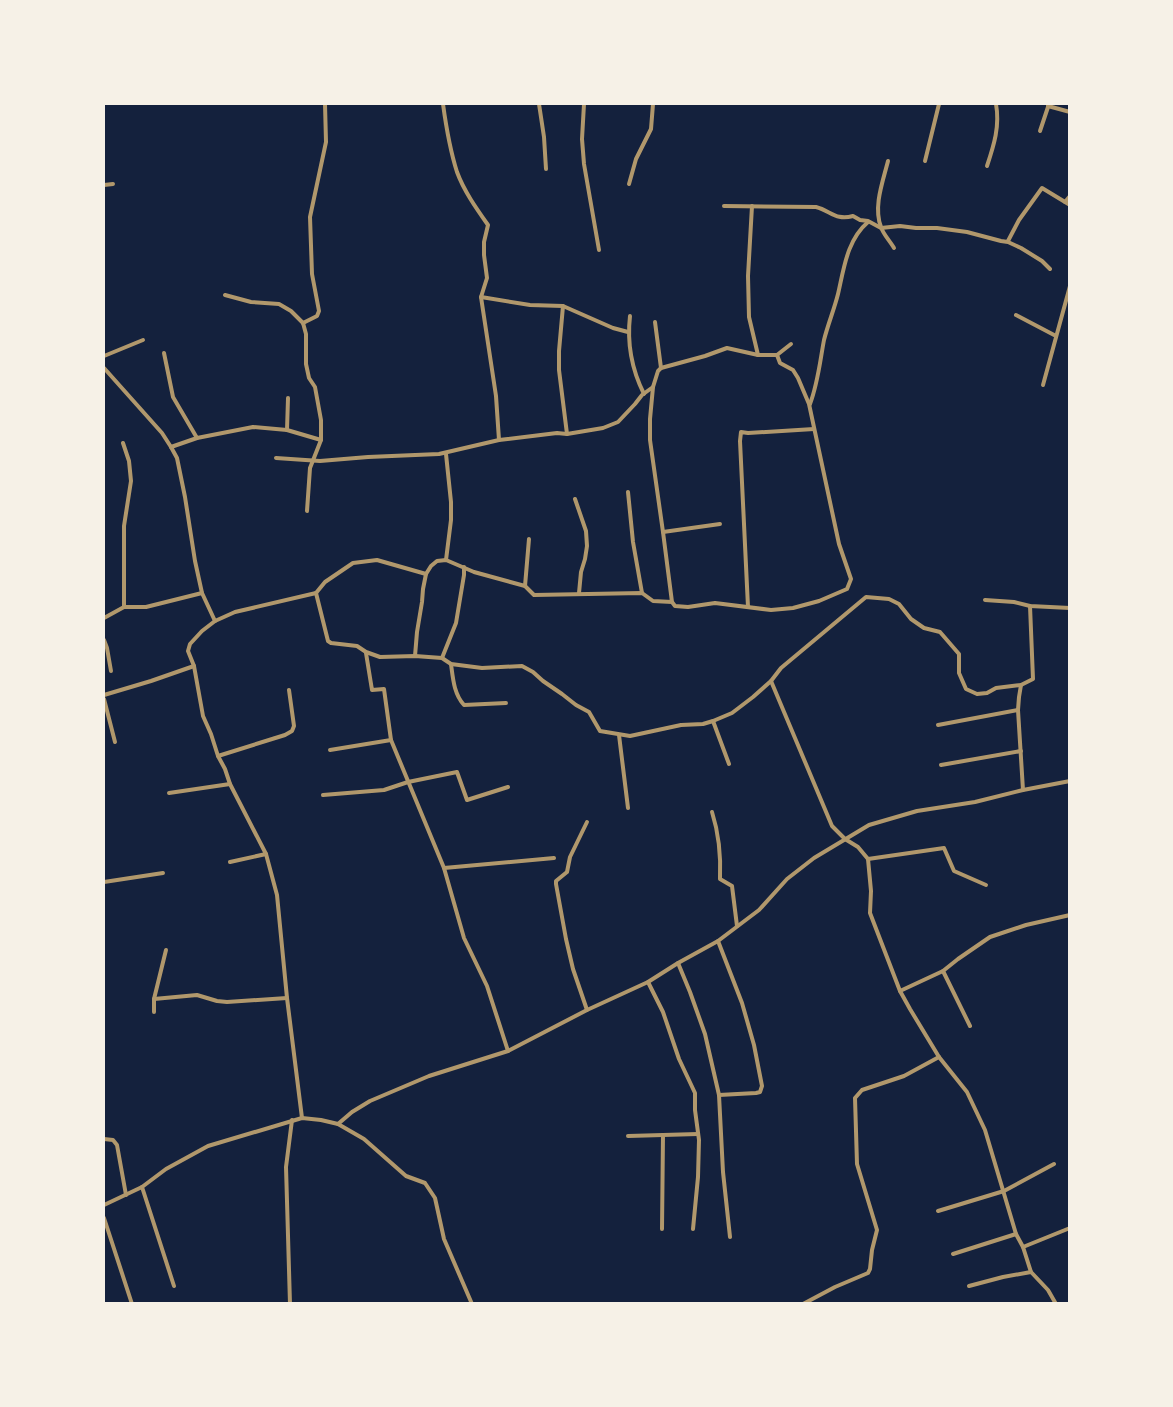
<svg xmlns="http://www.w3.org/2000/svg" width="1173" height="1407" font-family="'Exo 2',sans-serif">
<style>
.lines{fill:none;stroke-linecap:round;stroke-linejoin:round}
.minor{stroke:#b1986c;stroke-width:4}
</style>
<rect width="100%" height="100%" fill="#14213d"/>
<g class="lines">
<g class="minor">
<path d="M443 104C446 126 450 150 457 172 464 191 476 208 488 225L484 242V255L487 278 481 297 496 396 499 440"/>
<path d="M539 104 544 137 546 169"/>
<path d="M584 104 582 139 584 164 599 250"/>
<path d="M1048 106 1070 112"/>
<path d="M1040 131 1049 104"/>
<path d="M888 161C883 181 873 207 881 227 883 234 890 241 894 248"/>
<path d="M925 161 939 104"/>
<path d="M987 166C994 145 1000 126 996 104"/>
<path d="M629 184 636 159 651 129 653 104"/>
<path d="M104 185 113 184"/>
<path d="M1065 202 1070 196"/>
<path d="M724 206 816 207C831 211 836 221 853 216L860 220 868 221 881 228 900 226 916 228H937L967 232 1001 241 1008 242 1021 248 1042 261 1050 269"/>
<path d="M752 206 748 276 749 317 758 355"/>
<path d="M1008 241 1019 220 1042 188 1070 205"/>
<path d="M225 295 251 302 279 304 291 311 303 323 306 334V364L309 378 315 387 321 420V440L310 468 307 511"/>
<path d="M481 297 530 305 563 306 613 328 628 332"/>
<path d="M563 306 559 351V370L567 434"/>
<path d="M1016 315 1056 336"/>
<path d="M630 316C627 342 632 370 644 394"/>
<path d="M655 322 661 368"/>
<path d="M303 323 317 316 319 311 312 274 310 217 326 142 325 104"/>
<path d="M164 353 173 397 197 438"/>
<path d="M777 355 791 344"/>
<path d="M104 356 143 340"/>
<path d="M104 368 162 433 171 447 177 458 185 497 195 561 202 593 215 621"/>
<path d="M1043 385 1070 286"/>
<path d="M810 404C818 383 820 361 824 340 828 324 834 310 838 294 844 268 847 240 868 222"/>
<path d="M287 430 288 398"/>
<path d="M123 443 129 461 131 481 124 526V607"/>
<path d="M171 447 197 438 253 427 287 430 321 440"/>
<path d="M446 454 451 502V520L446 560"/>
<path d="M276 458 320 461 368 457 439 454 499 440 557 433 567 434 603 428 618 422 635 404 642 395 653 387"/>
<path d="M628 492 633 542 642 593"/>
<path d="M575 499 586 531 587 546 585 559 581 572 579 593"/>
<path d="M663 532 720 524"/>
<path d="M525 586 529 539"/>
<path d="M316 593 328 641 331 643 357 646 366 652 380 657 415 656 442 658 451 664 482 668 522 666 533 672 543 681 562 694 576 705 589 712 600 731 630 736 681 725 703 724 713 721 732 713 753 697 771 681 781 668 866 597 889 599 899 604 911 619 924 628 940 632 959 654V673L966 689 977 694 987 693 996 688 1021 685 1033 679 1030 606"/>
<path d="M985 600 1014 602 1030 606 1070 608"/>
<path d="M748 607 740 441 741 432 748 433 814 429"/>
<path d="M104 618 124 607H146L202 593"/>
<path d="M104 640 107 648 111 671"/>
<path d="M366 653 372 690 384 689 391 740 444 868 464 938 487 986 508 1051"/>
<path d="M415 656 417 632 422 602 423 589 426 574 431 566 437 561 446 560 474 572 525 586 534 595 642 593 653 601 672 602 675 606 688 607 715 603 771 610 793 608 819 601 847 589 851 579 839 544 809 404 798 378 793 370 780 363 777 355H758L727 348 705 356 661 368 658 371 653 387 650 419V440L663 532 672 602"/>
<path d="M442 658 456 623 464 575V567"/>
<path d="M451 664C453 679 454 694 464 705L506 703"/>
<path d="M771 681 832 826 845 839 858 847 868 859 871 891 870 913 900 991 910 1009 939 1057 967 1092 985 1130 1016 1234 1023 1247 1031 1272 1048 1290 1056 1304"/>
<path d="M1021 685 1019 697 1018 710 1023 790"/>
<path d="M104 695 151 681 194 666"/>
<path d="M104 699 115 742"/>
<path d="M713 721 729 764"/>
<path d="M938 725 1018 710"/>
<path d="M619 735 628 808"/>
<path d="M330 750 391 740"/>
<path d="M218 756 285 735 292 731 294 726 289 690"/>
<path d="M941 765 1021 751"/>
<path d="M169 793 230 784"/>
<path d="M323 795 384 790 408 782 457 772 467 800 508 787"/>
<path d="M712 812C719 834 721 856 720 879L732 886 737 926"/>
<path d="M587 822 570 857 567 872 556 881V884L566 939 573 969 587 1010"/>
<path d="M868 859 944 848 954 871 986 885"/>
<path d="M230 862 266 854"/>
<path d="M444 868 554 858"/>
<path d="M104 882 163 873"/>
<path d="M718 941 742 1003 754 1045 762 1086 760 1092 756 1093 719 1095"/>
<path d="M678 963 690 992 705 1034 719 1095 723 1172 730 1237"/>
<path d="M943 971 970 1026"/>
<path d="M648 982 663 1012 679 1059 695 1093V1110L699 1140 698 1177 693 1229"/>
<path d="M900 991 943 971 958 959 990 937 1026 925 1070 915"/>
<path d="M154 999 197 995 217 1001 227 1002 287 998"/>
<path d="M154 1012V999L166 950"/>
<path d="M302 1118 287 998 277 895 266 854 230 784 225 769 218 756 211 734 203 716 194 666 188 651 190 644 202 631 215 621 235 612 316 593 325 582 353 563 377 560 426 574"/>
<path d="M338 1124 352 1112 370 1101 429 1076 508 1051 587 1010 648 982 678 963 718 941 759 910 787 879 814 858 869 825 917 811 975 802 1023 790 1070 781"/>
<path d="M628 1136 698 1134"/>
<path d="M104 1139 113 1140 117 1145 126 1195"/>
<path d="M142 1187 174 1286"/>
<path d="M104 1205 142 1187 166 1169 208 1146 302 1118 321 1120 338 1124 364 1139 406 1176 425 1183 435 1198 444 1239 472 1304"/>
<path d="M938 1211 1004 1191 1054 1164"/>
<path d="M104 1218 132 1304"/>
<path d="M662 1229 663 1135"/>
<path d="M1023 1247 1070 1228"/>
<path d="M953 1254 1016 1234"/>
<path d="M969 1286 1003 1277 1031 1272"/>
<path d="M290 1304 286 1167 292 1120"/>
<path d="M803 1304 835 1287 868 1273 870 1269 872 1250 877 1230 857 1164 855 1098 862 1090 904 1076 939 1057"/>
</g>
</g>
<rect width="1173" height="1407" fill="none" stroke="#f6f1e7" stroke-width="210"/>
</svg>
